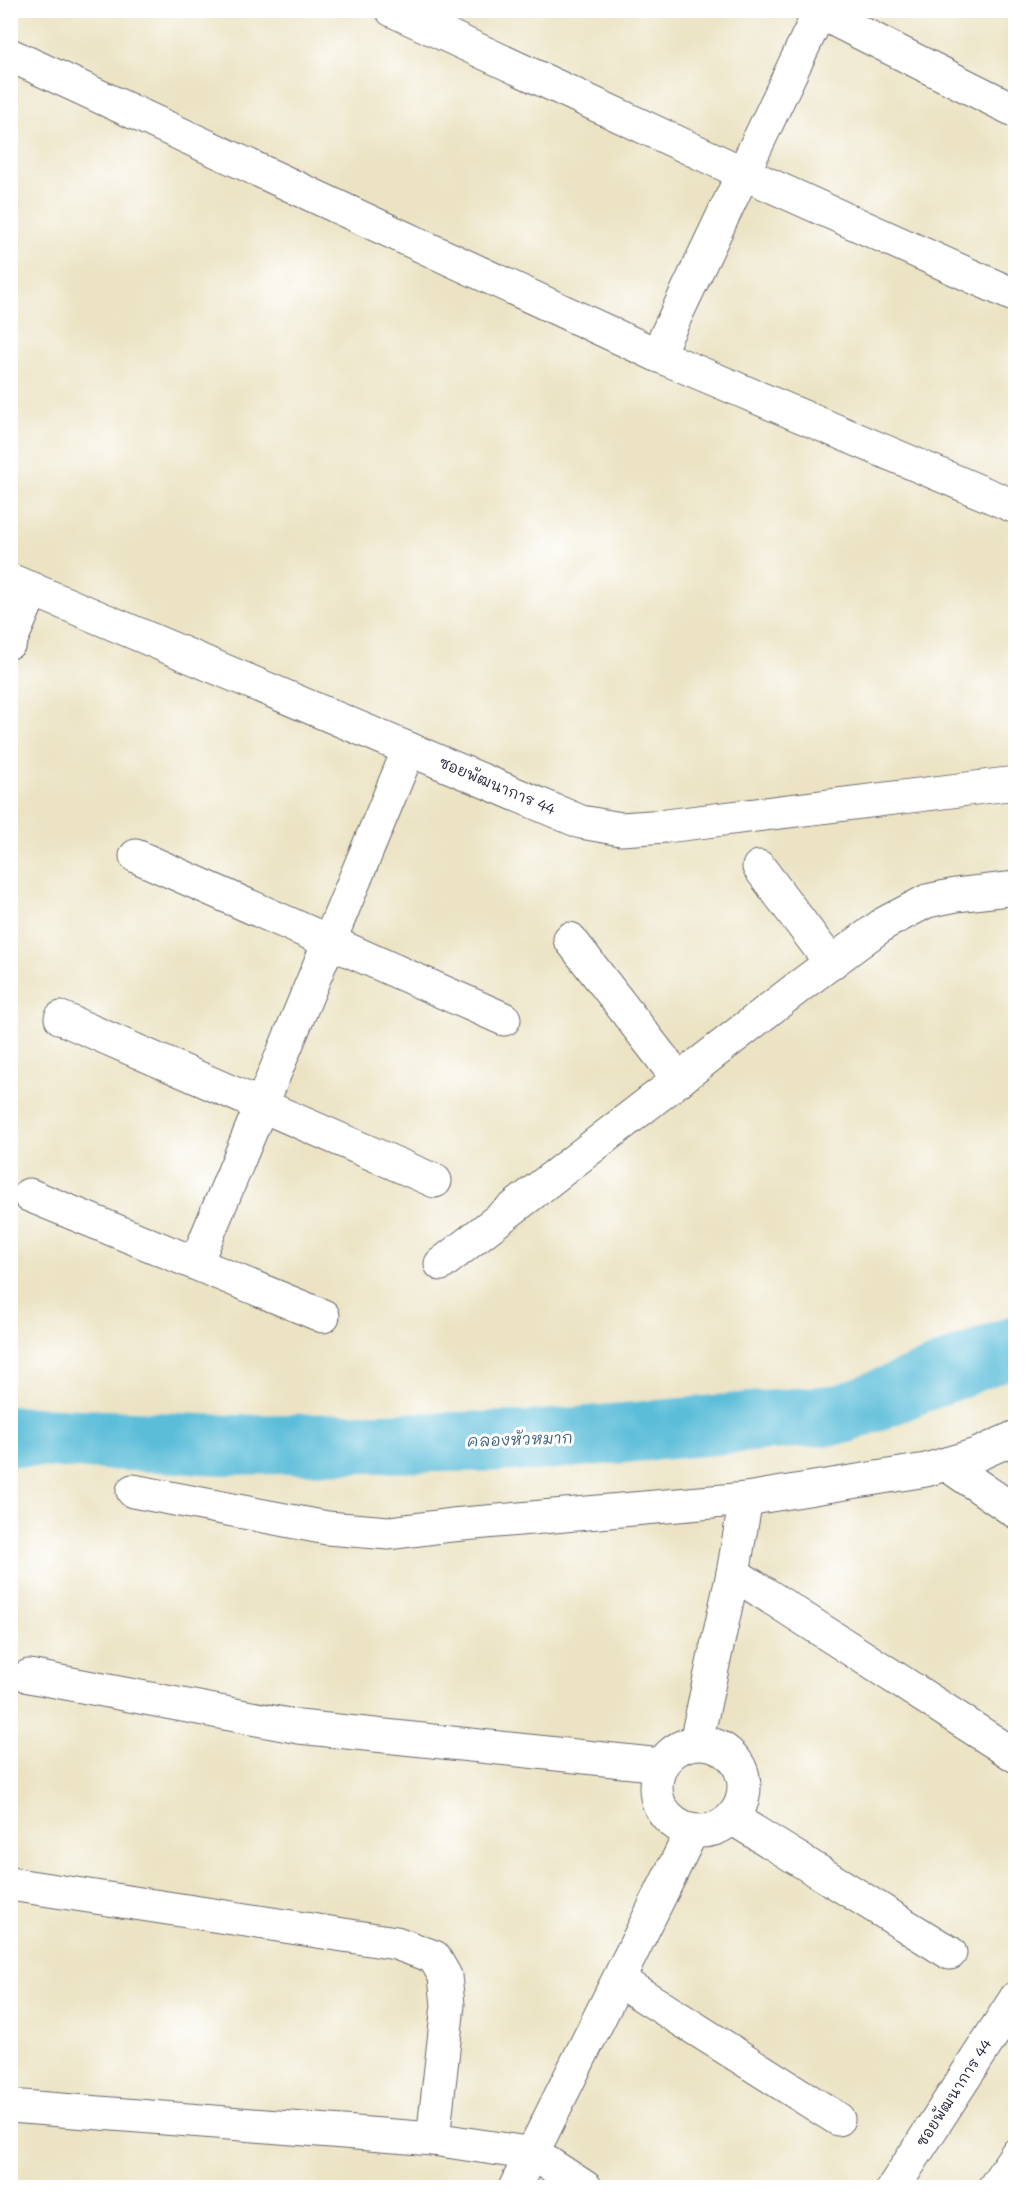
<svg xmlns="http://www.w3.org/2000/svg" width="1026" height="2198" font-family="Mali,'Playpen Sans Thai',sans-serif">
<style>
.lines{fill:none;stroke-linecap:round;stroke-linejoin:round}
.river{stroke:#5bbdd9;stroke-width:60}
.minor-casing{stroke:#68666b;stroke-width:35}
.minor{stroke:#fff;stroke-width:33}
.labels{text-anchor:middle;stroke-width:6;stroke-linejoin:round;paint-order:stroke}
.street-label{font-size:15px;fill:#22223b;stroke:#fff}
.water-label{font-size:16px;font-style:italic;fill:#39607a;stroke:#fff}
</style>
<rect width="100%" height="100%" fill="#fff"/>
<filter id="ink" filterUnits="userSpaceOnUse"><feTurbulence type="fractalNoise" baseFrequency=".0167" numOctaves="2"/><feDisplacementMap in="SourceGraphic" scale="12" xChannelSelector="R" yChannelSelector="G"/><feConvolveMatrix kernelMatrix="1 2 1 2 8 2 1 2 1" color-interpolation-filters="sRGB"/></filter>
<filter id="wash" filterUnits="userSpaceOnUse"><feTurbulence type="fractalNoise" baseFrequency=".008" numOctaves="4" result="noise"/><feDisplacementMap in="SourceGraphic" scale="24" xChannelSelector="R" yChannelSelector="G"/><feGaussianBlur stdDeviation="1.35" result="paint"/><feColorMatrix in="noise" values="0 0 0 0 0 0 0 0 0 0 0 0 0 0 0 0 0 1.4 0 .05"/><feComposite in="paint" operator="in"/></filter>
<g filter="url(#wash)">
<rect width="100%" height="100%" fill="#ebe3c3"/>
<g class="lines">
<path class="river" d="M10 1436 226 1445 532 1441 843 1414 1016 1345"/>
</g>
</g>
<g filter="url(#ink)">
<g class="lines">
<defs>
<g id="minor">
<path d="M392 10 743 173 1016 296"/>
<path d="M815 10 1016 111"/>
<path d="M10 55 657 355 1016 507"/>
<path d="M657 355 819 13"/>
<path d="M10 580 581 822 621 829 666 826 1016 783"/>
<path d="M10 642 33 589"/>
<path d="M136 856 504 1019"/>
<path d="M759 867 831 963"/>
<path d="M570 939 679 1080"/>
<path d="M61 1018 435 1181"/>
<path d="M29 1195 323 1316"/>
<path d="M196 1263 409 749"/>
<path d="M441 1264 801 985 885 923 927 901 956 895 1016 888"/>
<path d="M946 1464 1016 1512"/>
<path d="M133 1491 327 1528 389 1533 452 1525 746 1499 926 1470 976 1455 1016 1437"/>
<path d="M733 1573 1016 1756"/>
<path d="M29 1676 299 1727 661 1765"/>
<path d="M696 1742 733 1573 746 1499"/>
<circle cx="700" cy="1787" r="44"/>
<path d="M732 1818 950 1953"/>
<path d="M10 1884 396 1943 434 1957 445 1976 448 2005 433 2139 534 2154 586 2188"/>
<path d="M620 1981 838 2119"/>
<path d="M10 2106 433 2139"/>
<path d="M515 2188 692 1831"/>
<path d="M893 2188 1016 1998"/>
<path d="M994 2188 1016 2155"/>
</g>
</defs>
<use href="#minor" class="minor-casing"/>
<use href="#minor" class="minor"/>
</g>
</g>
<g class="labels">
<g class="street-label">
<text transform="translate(497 786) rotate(23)" y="5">ซอยพัฒนาการ 44</text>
<text transform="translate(954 2093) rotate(-57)" y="5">ซอยพัฒนาการ 44</text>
</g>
<g class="water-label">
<text transform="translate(520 1439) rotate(-2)" y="6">คลองหัวหมาก</text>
</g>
</g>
<rect width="1026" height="2198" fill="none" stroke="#fff" stroke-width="36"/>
</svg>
